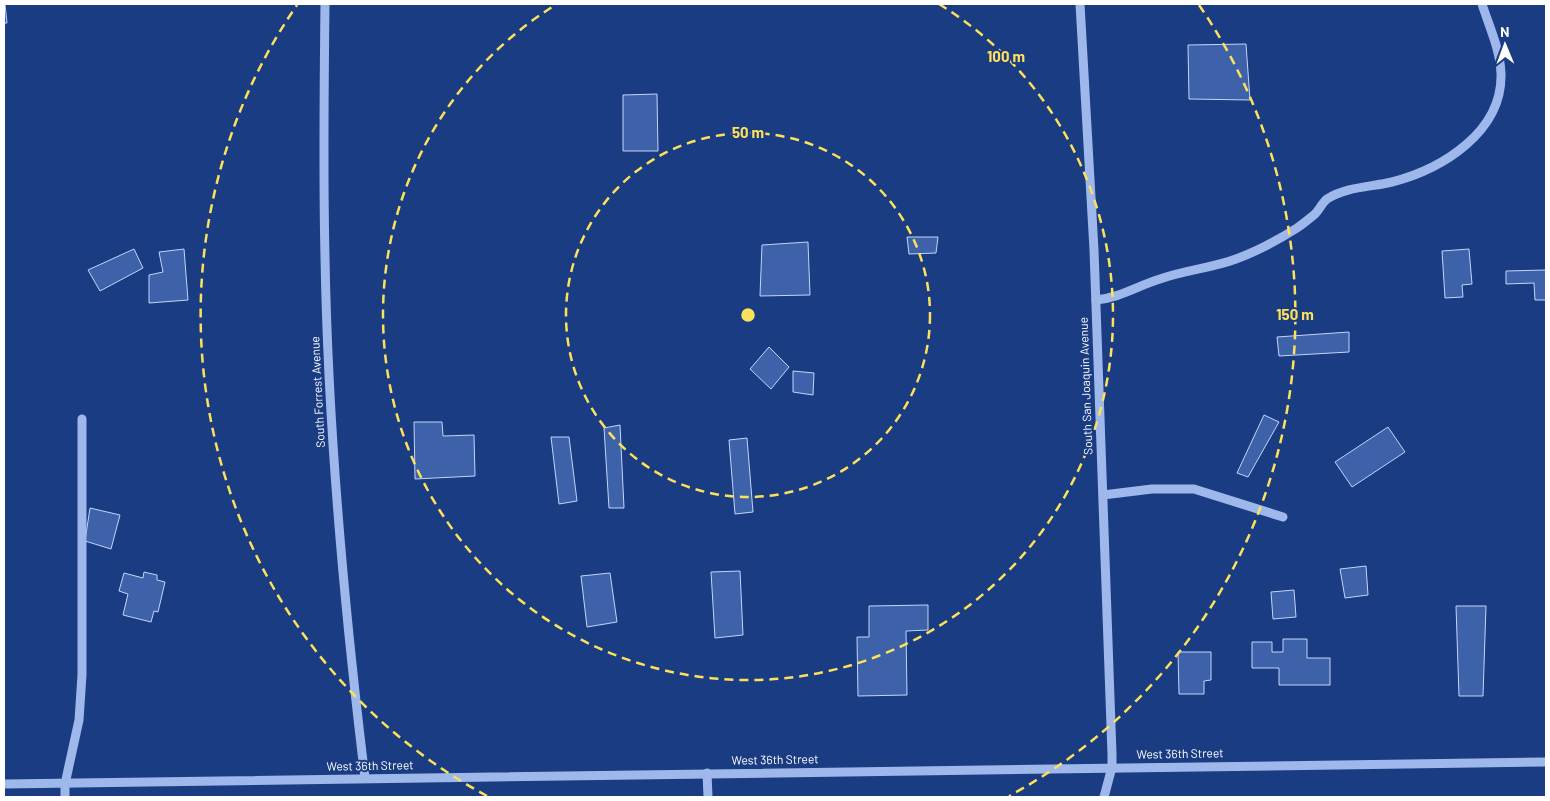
<svg xmlns="http://www.w3.org/2000/svg" width="1550" height="801" font-family="Barlow,sans-serif">
<style>
.building{fill:#3e62aa;stroke:#c3d5f8}
.lines{fill:none;stroke-linecap:round;stroke-linejoin:round}
.minor{stroke:#9eb8eb;stroke-width:9}
.ring{fill:none;stroke:#fde15a;stroke-width:2.5;stroke-dasharray:9 6}
.labels{text-anchor:middle;stroke-width:4;stroke-linejoin:round;paint-order:stroke}
.street-label{font-size:12px;fill:#fff;stroke:#1a3c83}
.centre{fill:#fde15a;stroke:#1a3c83;stroke-width:2.5}
.ring-label{font-size:15px;text-anchor:middle;font-weight:bold;fill:#fde15a;stroke:#1a3c83;stroke-width:4;stroke-linejoin:round;paint-order:stroke}
</style>
<rect width="100%" height="100%" fill="#1a3c83"/>
<g class="building">
<path d="M4 4H5L7 23H4Z"/>
<path d="M1246 44 1250 100 1189 99 1188 45Z"/>
<path d="M657 94 658 151H623V95Z"/>
<path d="M907 237H938L936 253 909 254Z"/>
<path d="M808 242 810 295 760 296 762 245Z"/>
<path d="M134 249 143 268 100 291 88 270Z"/>
<path d="M184 249 188 300 149 303V275L163 272 159 252Z"/>
<path d="M1469 249 1472 284 1462 285 1463 297 1445 298 1442 251Z"/>
<path d="M1546 270V300H1535L1534 283 1506 284V271Z"/>
<path d="M1349 332V352L1279 356 1277 337Z"/>
<path d="M769 347 789 367 771 389 750 369Z"/>
<path d="M793 371 814 373 813 395 793 392Z"/>
<path d="M1264 415 1279 422 1248 477 1237 473Z"/>
<path d="M414 422H442L443 436 474 435 475 476 415 479Z"/>
<path d="M620 425 624 508H609L604 428Z"/>
<path d="M1388 427 1405 452 1352 487 1335 462Z"/>
<path d="M551 437H569L577 501 559 504Z"/>
<path d="M747 438 753 512 735 514 729 440Z"/>
<path d="M90 508 120 515 111 549 85 541Z"/>
<path d="M1366 566 1368 595 1345 598 1340 569Z"/>
<path d="M740 571 743 635 715 638 711 572Z"/>
<path d="M144 572 157 575V580L165 582 158 612 154 611 151 622 123 615 128 594 119 591 124 573 143 578Z"/>
<path d="M610 573 617 622 587 627 581 576Z"/>
<path d="M1294 590 1296 617 1273 619 1271 592Z"/>
<path d="M928 605V630L906 631 907 695 858 696 857 637H869V606Z"/>
<path d="M1456 606H1486L1483 696H1459Z"/>
<path d="M1283 639H1307V658H1330V685H1279V668H1252V642H1272V652H1283Z"/>
<path d="M1178 652H1211V680L1204 681V694H1179Z"/>
</g>
<g class="lines">
<g class="minor">
<path d="M325 4C324 88 323 173 325 257 328 432 344 606 365 778"/>
<path d="M1080 4 1094 250 1112 754V767L1104 797"/>
<path d="M1096 300C1119 298 1137 286 1160 279 1185 270 1212 268 1236 259 1258 251 1278 240 1297 228 1303 224 1309 219 1315 214 1319 210 1322 203 1327 199 1345 187 1371 187 1392 182 1442 169 1503 132 1501 73 1500 49 1489 26 1482 4"/>
<path d="M1103 495 1152 489H1194L1283 517"/>
<path d="M707 773 708 797"/>
<path d="M4 784 1546 762"/>
<path d="M65 797V784L79 720 82 675V419"/>
</g>
</g>
<g class="ring">
<circle cx="748" cy="315" r="182"/>
<path d="M939 4A365 365 0 1 1 557 4"/>
<path d="M487 796A547 547 0 0 1 297 5M1199 5A547 547 0 0 1 1009 796"/>
</g>
<g class="labels">
<g class="street-label">
<text transform="translate(1086 386) rotate(-92)" y="4">South San Joaquin Avenue</text>
<text transform="translate(318 392) rotate(-93)" y="4">South Forrest Avenue</text>
<text transform="translate(1180 754) rotate(-1)" y="4">West 36th Street</text>
<text transform="translate(775 760) rotate(-1)" y="4">West 36th Street</text>
<text transform="translate(370 766) rotate(-1)" y="4">West 36th Street</text>
</g>
</g>
<circle cx="748" cy="315" r="8" class="centre"/>
<g class="ring-label">
<text x="1006" y="62">100 m</text>
<text x="748" y="138">50 m</text>
<text x="1295" y="320">150 m</text>
</g>
<rect width="1550" height="801" fill="none" stroke="#ffffff" stroke-width="10"/>
<g transform="translate(1505 45) rotate(359)" stroke="#1a3c83" stroke-width="4" paint-order="stroke">
<path d="M0-4L9 19L0 12L-9 19Z" fill="#ffffff"/>
<text y="-8" font-size="14" font-weight="bold" text-anchor="middle" fill="#ffffff">N</text>
</g>
</svg>
